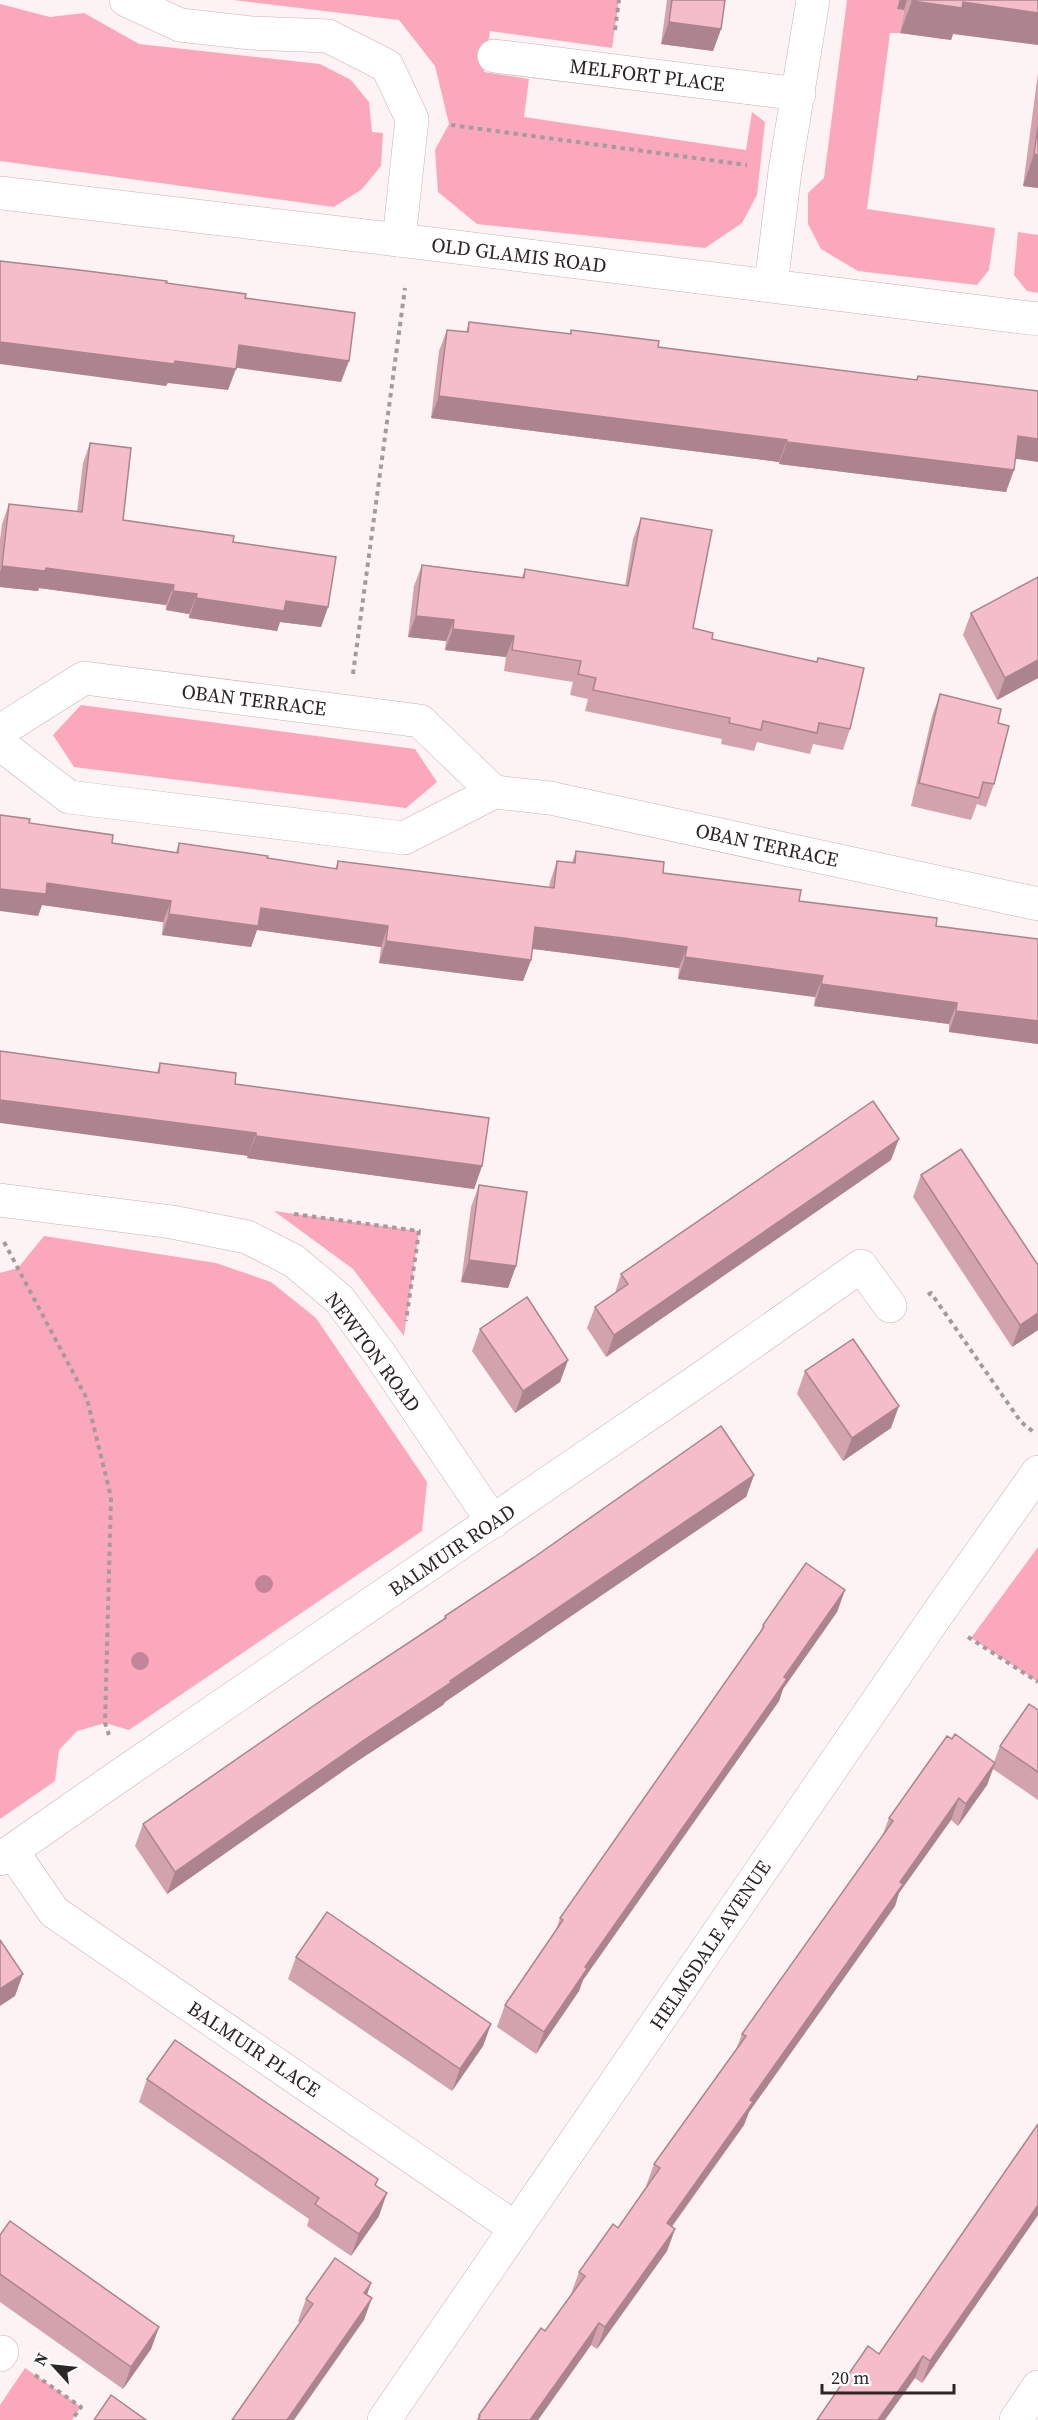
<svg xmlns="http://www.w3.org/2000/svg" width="1038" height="2420" font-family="'Source Serif 4',serif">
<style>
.green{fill:#fca8bc}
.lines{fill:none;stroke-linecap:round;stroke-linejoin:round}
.street-casing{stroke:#c9b2b6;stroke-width:34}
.secondary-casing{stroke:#c9b2b6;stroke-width:34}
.path{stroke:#a59b9d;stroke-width:4;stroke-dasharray:4.5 4.5;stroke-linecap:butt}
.street{stroke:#fff;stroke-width:33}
.secondary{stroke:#fff;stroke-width:33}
.tree{fill:#c28599}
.wall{fill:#d2a3ad}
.shaded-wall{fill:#ab848d}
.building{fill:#f4bdc9;stroke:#ab848d;stroke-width:1.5}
.labels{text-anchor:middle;stroke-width:5;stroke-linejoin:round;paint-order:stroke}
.street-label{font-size:20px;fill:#2e2527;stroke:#fff}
</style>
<rect width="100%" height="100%" fill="#fdf2f4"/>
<g class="green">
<path d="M234 0H619L612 48 490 31 484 72 529 79 524 117 746 150 752 112 765 122 757 195 742 223 705 248 477 224 438 192 435 150 449 124 435 66 399 20Z"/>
<path d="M847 0H898L897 9 904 10 900 33H890L867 209 995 228 989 270 977 285 858 271 821 249 808 224V193L824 178Z"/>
<path d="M0 4 50 17 84 13 139 44 320 64 351 80 369 102 372 132 383 133 381 166 362 189 334 207 0 161Z"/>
<path d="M1018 232 1038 235V293L1027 291 1014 275Z"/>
<path d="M81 705 415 749 437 782 406 808 74 767 53 735Z"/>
<path d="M274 1211 419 1231 404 1336 353 1269Z"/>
<path d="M44 1236 216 1263 271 1282 316 1318 427 1482 422 1531 129 1730 105 1723 77 1731 59 1750 55 1781 0 1819V1273L18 1268Z"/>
<path d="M1038 1547V1682L971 1638Z"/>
<path d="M25 2368 81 2407 72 2420H0V2405Z"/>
</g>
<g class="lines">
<defs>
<g id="street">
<path d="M126 0 180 25 251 33 328 36 387 66 412 119 399 240"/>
<path d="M494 56 799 94"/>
<path d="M771 285 785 171 813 0"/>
<path d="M0 731 84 678 420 721 494 792"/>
<path d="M0 744 69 797 404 838 494 792 550 798 1038 904"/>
<path d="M0 1200 172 1222 247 1237 294 1261 339 1299 379 1353 493 1522"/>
<path d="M12 1851 54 1912 515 2228"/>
<path d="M0 1859 125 1772 706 1375 861 1266 890 1306"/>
<path d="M0 2355 2 2352"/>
<path d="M384 2420 936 1616 1038 1472"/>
</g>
<g id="secondary">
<path d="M0 193 399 240 1038 319"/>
<path d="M1016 2420 1038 2387"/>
</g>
</defs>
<use href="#street" class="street-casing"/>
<use href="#secondary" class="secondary-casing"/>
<g class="path">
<path d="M615 30 619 0"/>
<path d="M451 125 747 165"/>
<path d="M353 674 405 288"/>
<path d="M294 1214 419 1231 406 1321"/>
<path d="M4 1242 87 1399 111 1497 105 1723 109 1735"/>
<path d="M928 1295 931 1293 1021 1422 1035 1433"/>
<path d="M968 1637 1038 1682"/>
<path d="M35 2375 81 2407 72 2420"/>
</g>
<use href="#street" class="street"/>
<use href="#secondary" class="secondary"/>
</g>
<g class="tree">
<circle cx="264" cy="1584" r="9"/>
<circle cx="140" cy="1661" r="9"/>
</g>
<g class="wall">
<path d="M667 0H725L721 29 713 51 661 44Z"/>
<path d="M898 0H1038L953 34 951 40 900 33 904 10 897 9Z"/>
<path d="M1038 73V188L1023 186Z"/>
<path d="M469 322 570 334 571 330 658 347 916 380 918 376 1015 459 1006 492 779 464V462L431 418 439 351 447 330 466 332Z"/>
<path d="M90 443 123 520 233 542 328 607 321 627 280 622 277 631 189 618V614L166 610V605L39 588 38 591 0 587V540L2 524 9 504 77 512 83 463Z"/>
<path d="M641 518 693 628 712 639 850 729 843 750 813 744 810 754 757 742 754 751 721 744 722 739 585 711 588 699 570 695 573 682 504 671 506 657 445 650 446 641 408 637 414 586 422 565 522 577 525 569 625 586 633 539Z"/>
<path d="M1038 577V678L997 700 963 635 971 613Z"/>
<path d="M940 694 998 723 994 784 986 807 977 804 971 820 911 806 932 716Z"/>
<path d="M29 823 112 843 176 852 179 843 335 869 338 861 549 887 550 882 557 861 572 862 576 851 663 873 799 901 936 926 1038 939V1044L949 1032V1024L814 1006 815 997 678 979 679 968 615 959 532 949 531 960 523 981 379 963 381 947 257 930 251 947 162 935 163 922 42 905 38 916Z"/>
<path d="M160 1063 235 1084 482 1166 474 1189 247 1158 248 1156 157 1072Z"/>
<path d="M891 1160 606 1357 587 1328 595 1307 615 1293 621 1274Z"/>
<path d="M921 1175 1038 1330 1012 1347 913 1197Z"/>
<path d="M479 1185 516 1266 508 1288 461 1282 471 1207Z"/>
<path d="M480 1329 568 1360 560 1382 515 1413 472 1351Z"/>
<path d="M805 1371 891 1428 843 1461 797 1394Z"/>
<path d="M754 1475 746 1497 445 1702 443 1705 356 1762 167 1894 135 1846 143 1824 443 1620 445 1616Z"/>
<path d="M845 1590 837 1612 783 1689 779 1701 583 1980 579 1991 536 2054 497 2027 505 2005 556 1930 560 1918 760 1632 763 1625Z"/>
<path d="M1038 1710V1800L993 1769 987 1785 958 1826 951 1820 899 1893 895 1906 749 2112 744 2125 672 2227 675 2229 667 2251 597 2349 591 2345 538 2420H477L479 2415 545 2331 571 2294 579 2272 618 2228 647 2186H646L654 2164 736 2050 742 2034 882 1837 889 1818 952 1739 994 1762 1000 1746Z"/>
<path d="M296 1957 491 2024 483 2046 452 2091 288 1979Z"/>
<path d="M147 2079 378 2179 376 2185 379 2216 351 2256 307 2226 309 2219 139 2102Z"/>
<path d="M1038 2124V2215L922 2383 879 2354Z"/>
<path d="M0 2235 159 2327 151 2349 123 2389 0 2302Z"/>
<path d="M371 2283 367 2295 364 2320 300 2323 298 2321 306 2299Z"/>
</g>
<g class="shaded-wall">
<path d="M900 0H907L904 10 897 9Z"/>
<path d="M912 1 963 2 1038 13V45L953 34 951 40 900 33Z"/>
<path d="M669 22 721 29 713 51 661 44Z"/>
<path d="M1034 154 1038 155V188L1023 186Z"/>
<path d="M0 342 175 361 236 369 228 390 168 383 166 386 0 364Z"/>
<path d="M239 345 349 361 341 382 231 367Z"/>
<path d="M439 396 787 440 779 462 431 418Z"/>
<path d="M1018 436 1038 439V462L1010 458Z"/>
<path d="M787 442 1014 470 1006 492 779 464Z"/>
<path d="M2 566 46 568 174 585 166 605 39 588 38 591 0 587V572Z"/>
<path d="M173 591 197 594 189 614 166 610Z"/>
<path d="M196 598 286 601 328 607 321 627 280 622 277 631 189 618Z"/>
<path d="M416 616 454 620 446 641 408 637Z"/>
<path d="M453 629 514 636 506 657 445 650Z"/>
<path d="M1038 660V678L997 700 1005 678Z"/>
<path d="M47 883 171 901 163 922 42 905 38 916 0 911V889Z"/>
<path d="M261 908 388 926 381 947 257 930 251 947 162 935 169 914Z"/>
<path d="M535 927 687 947 679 968 527 948Z"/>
<path d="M386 941 531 960 523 981 379 963Z"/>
<path d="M685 957 823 976 815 997 678 979Z"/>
<path d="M821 984 957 1003 949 1024 814 1006Z"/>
<path d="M956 1011 1038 1021V1044L949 1032Z"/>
<path d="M0 1100 256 1133 248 1156 0 1123Z"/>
<path d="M256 1136 482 1166 474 1189 247 1158Z"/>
<path d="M899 1139 891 1160 606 1357 614 1335Z"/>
<path d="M469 1260 516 1266 508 1288 461 1282Z"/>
<path d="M1038 1313V1330L1012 1347 1020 1325Z"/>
<path d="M568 1360 560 1382 515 1413 523 1391Z"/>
<path d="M899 1406 891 1428 843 1461 852 1438Z"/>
<path d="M754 1475 746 1497 445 1702 443 1705 356 1762 167 1894 175 1872 450 1681Z"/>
<path d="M845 1590 837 1612 783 1689 779 1701 583 1980 579 1991 536 2054 544 2032 585 1967Z"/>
<path d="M995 1763 987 1785 958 1826 966 1804Z"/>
<path d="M959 1798 951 1820 899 1893 895 1906 749 2112 744 2125 658 2245 667 2223 750 2100 900 1882Z"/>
<path d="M23 1974 15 1996 0 2006V1989Z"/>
<path d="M491 2024 483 2046 452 2091 460 2069Z"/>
<path d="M387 2193 379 2216 351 2256 359 2234Z"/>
<path d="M1038 2205V2215L922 2383 930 2361Z"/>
<path d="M675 2229 667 2251 597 2349 605 2327Z"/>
<path d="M371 2283 363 2305 364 2293Z"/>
<path d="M372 2298 364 2320 294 2420H287Z"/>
<path d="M599 2323 591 2345 538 2420H530Z"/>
<path d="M159 2327 151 2349 123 2389 131 2367Z"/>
<path d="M923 2356 915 2378 885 2420H878Z"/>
</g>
<g class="building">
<path d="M672 0H725L721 29 669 22Z"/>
<path d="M912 0H1038V13L963 2 962 8 912 1Z"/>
<path d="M1038 126V155L1034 154Z"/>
<path d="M0 261 79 270 167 281 166 283 246 294 245 298 355 313 349 361 239 345 236 369 175 361 174 364 0 342Z"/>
<path d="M469 322 571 334V330L659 341 658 347 917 380 918 376 1038 391V439L1018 436 1014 470 787 442V440L439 396 447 330 468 332Z"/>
<path d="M90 443 131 448 123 520 234 536 233 542 336 557 328 607 286 601 284 611 196 598 197 594 173 591 174 585 46 568 45 571 2 566 9 504 82 512Z"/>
<path d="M641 518 712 530 693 628 713 633 712 639 817 662 818 658 864 668 850 729 819 723 817 733 763 721 761 730 729 723 730 718 593 690 596 678 578 674 581 661 512 650 514 636 453 629 454 620 416 616 422 565 524 578 525 569 628 586Z"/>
<path d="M1038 577V660L1005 678 971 613Z"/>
<path d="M940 694 1001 709 998 723 1009 726 994 784 983 782 979 798 919 783Z"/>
<path d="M0 815 30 819 29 823 113 835 112 843 178 853 179 843 268 856 267 858 337 869 338 861 554 888 557 861 575 863 576 851 664 862 663 873 801 890 799 901 937 918 936 926 1038 939V1021L956 1011 957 1003 821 984 823 976 685 957 687 947 623 938 535 927 531 960 386 941 388 926 261 908 258 926 169 914 171 901 47 883 46 894 0 889Z"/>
<path d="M0 1051 159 1073 160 1063 236 1073 235 1084 489 1118 482 1166 256 1136V1133L0 1100Z"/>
<path d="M873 1101 899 1139 614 1335 595 1307 628 1284 621 1274Z"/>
<path d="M961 1149 1038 1265V1313L1020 1325 921 1175Z"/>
<path d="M479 1185 527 1192 516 1266 469 1260Z"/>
<path d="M527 1297 568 1360 523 1391 480 1329Z"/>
<path d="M853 1339 899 1406 852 1438 805 1371Z"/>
<path d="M721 1426 754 1475 450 1681 452 1682 364 1740 175 1872 143 1824 319 1702 446 1618 445 1616 533 1558Z"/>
<path d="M806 1563 845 1590 784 1677 787 1679 585 1967 587 1969 544 2032 505 2005 563 1920 560 1918 764 1627 763 1625Z"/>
<path d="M1029 1704 1038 1710V1772L1000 1746Z"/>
<path d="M955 1734 995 1763 966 1804 959 1798 900 1882 903 1884 750 2100 753 2102 667 2223 675 2229 605 2327 599 2323 530 2420H478L480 2416 479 2415 541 2328 545 2331 585 2276 579 2272 613 2224 618 2228 660 2168 654 2164 746 2036 742 2034 893 1821 889 1818 947 1736 952 1739Z"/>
<path d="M327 1912 491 2024 460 2069 296 1957Z"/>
<path d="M0 1940 23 1974 0 1989Z"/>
<path d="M175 2040 378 2179 375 2185 387 2193 359 2234 315 2204 319 2198 147 2079Z"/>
<path d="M1038 2124V2205L930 2361 923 2356 878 2420H817L868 2346 879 2354Z"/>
<path d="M10 2221 159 2327 131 2367 0 2274V2235Z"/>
<path d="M335 2258 371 2283 364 2293 372 2298 287 2420H232L313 2304 306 2299Z"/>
<path d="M111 2395 146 2420H94Z"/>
</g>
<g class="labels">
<g class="street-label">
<text transform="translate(647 75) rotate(7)" y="7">MELFORT PLACE</text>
<text transform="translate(519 255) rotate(7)" y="7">OLD GLAMIS ROAD</text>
<text transform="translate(254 700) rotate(7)" y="7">OBAN TERRACE</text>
<text transform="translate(767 845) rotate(12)" y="7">OBAN TERRACE</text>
<text transform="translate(373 1352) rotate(53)" y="7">NEWTON ROAD</text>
<text transform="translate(452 1550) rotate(-34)" y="7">BALMUIR ROAD</text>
<text transform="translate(710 1945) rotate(-56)" y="7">HELMSDALE AVENUE</text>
<text transform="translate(254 2049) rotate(34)" y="7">BALMUIR PLACE</text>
</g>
</g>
<g transform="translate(54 2366) rotate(297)" stroke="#ffffff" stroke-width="4.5" paint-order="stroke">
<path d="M0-4.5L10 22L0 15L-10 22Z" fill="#2e2527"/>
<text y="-9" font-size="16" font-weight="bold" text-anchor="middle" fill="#2e2527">N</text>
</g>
<path d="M822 2384v9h132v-9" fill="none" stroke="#2e2527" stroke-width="3"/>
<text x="831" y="2384" font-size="18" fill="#2e2527" stroke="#ffffff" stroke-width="4.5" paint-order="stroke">20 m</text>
</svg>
